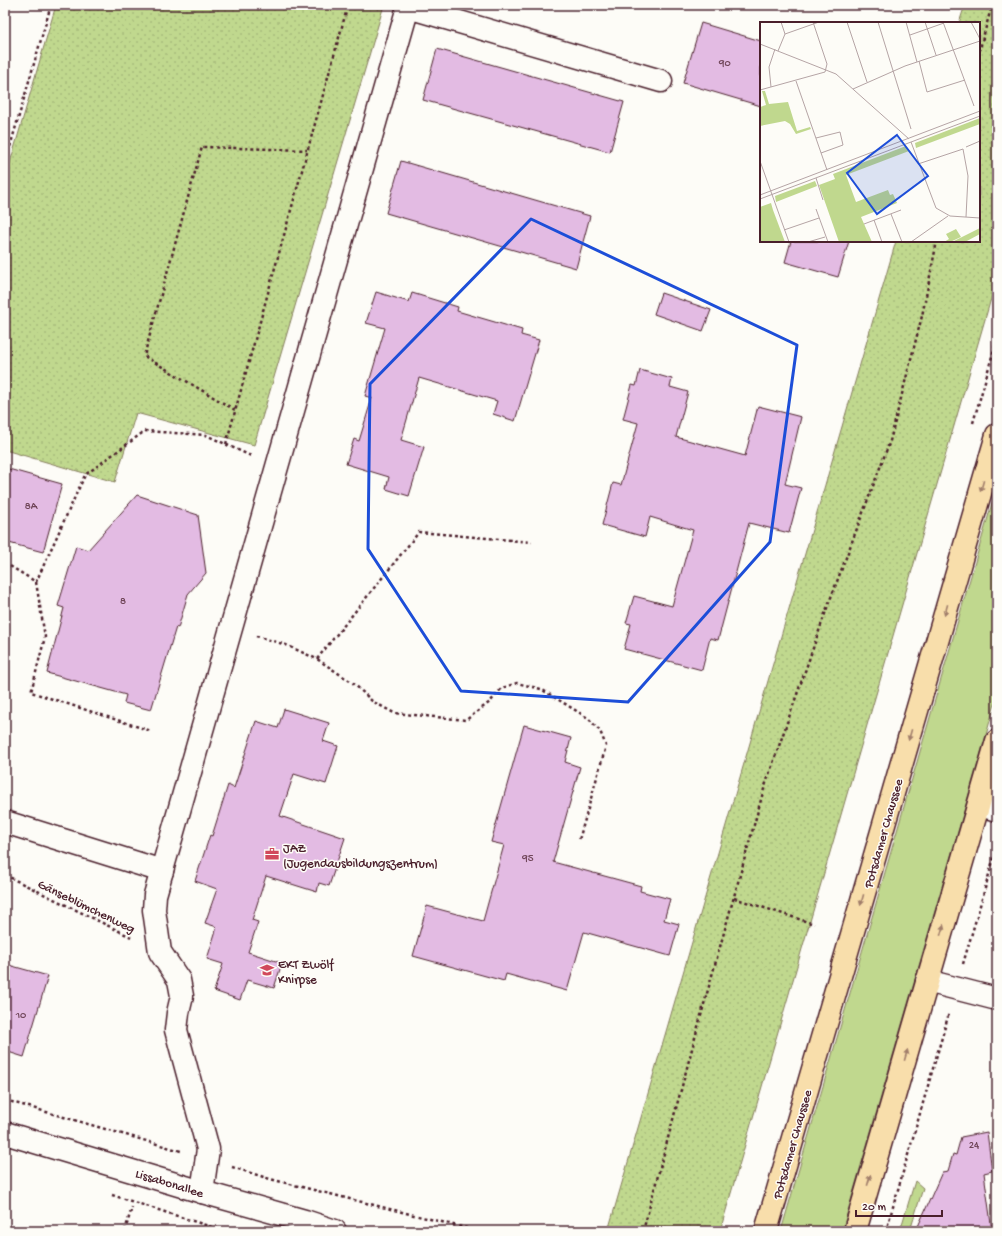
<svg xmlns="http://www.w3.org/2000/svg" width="1002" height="1236" font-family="'Gochi Hand',sans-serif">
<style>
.green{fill:#c0d88e;stroke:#857c5c}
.park{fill:url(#park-dots);stroke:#857c5c}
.building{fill:#e3bbe3;stroke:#4a1f2b}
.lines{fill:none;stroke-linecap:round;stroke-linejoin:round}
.minor-casing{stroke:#4a1f2b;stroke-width:25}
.major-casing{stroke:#4a1f2b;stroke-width:25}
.path{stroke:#4a1f2b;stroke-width:2.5;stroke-dasharray:3 3;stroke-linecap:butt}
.minor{stroke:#fdfcf7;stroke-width:22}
.major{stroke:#f8deab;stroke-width:22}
.oneway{fill:#a17e6b}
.marked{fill:none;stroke:#1d4ed8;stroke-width:3;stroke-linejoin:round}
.labels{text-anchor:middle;stroke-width:3;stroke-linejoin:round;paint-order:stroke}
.number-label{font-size:11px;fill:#704659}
.street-label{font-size:13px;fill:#4a1f2b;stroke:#fdfcf7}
.poi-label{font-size:13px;fill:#4a1f2b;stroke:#fdfcf7;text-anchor:start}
.inset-road{fill:none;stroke:#b5a4a5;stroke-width:1}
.view{fill:#1d4ed8;fill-opacity:0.15;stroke:#1d4ed8;stroke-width:2}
.inset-edge{fill:none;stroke:#4a1f2b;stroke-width:2}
</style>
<defs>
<pattern id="park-dots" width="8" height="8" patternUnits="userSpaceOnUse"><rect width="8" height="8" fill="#c0d88e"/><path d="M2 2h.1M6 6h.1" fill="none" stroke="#a6b97b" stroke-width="1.8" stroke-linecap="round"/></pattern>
</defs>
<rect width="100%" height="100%" fill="#fdfcf7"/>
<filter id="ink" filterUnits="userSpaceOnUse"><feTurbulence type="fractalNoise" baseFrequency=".025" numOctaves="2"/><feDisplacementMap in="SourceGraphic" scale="8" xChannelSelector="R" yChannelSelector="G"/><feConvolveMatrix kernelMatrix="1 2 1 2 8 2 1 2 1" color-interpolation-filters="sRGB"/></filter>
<g filter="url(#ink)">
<g class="green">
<path d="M997 486V697L842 1231H781Z"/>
<path d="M915 1181 923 1188 910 1231H900Z"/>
</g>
<g class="park">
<path d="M56 5H384L254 445 136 413 115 482 5 450V180Z"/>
<path d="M965 5H997V278L720 1231H608L896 241H979V23H959Z"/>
</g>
<g class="building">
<path d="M701 23 761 41V106L683 83Z"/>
<path d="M437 49 624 102 610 152 423 100Z"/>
<path d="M401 161 590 216 576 268 386 213Z"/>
<path d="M791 241H849L838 277 785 262Z"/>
<path d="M376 292 409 302 412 293 458 307 457 311 522 330 521 335 539 340 515 421 493 414 497 401 419 378 401 440 424 447 409 496 386 489 389 477 346 464 354 439 359 441 372 398 365 396 385 328 366 323Z"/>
<path d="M661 293 711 310 703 331 654 314Z"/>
<path d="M640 370 672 379 670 387 688 392 676 437 745 456 758 406 801 417 785 484 801 488 789 533 749 523 718 640 710 638 702 670 624 649 631 624 626 623 634 596 672 606 693 530 650 517 645 537 602 525 613 483 621 485 638 423 623 419 632 385 636 386Z"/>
<path d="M5 468 62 484 43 552 5 542Z"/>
<path d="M137 495 198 515 206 573 188 594 178 628 176 627 151 710 124 703 126 695 47 673 64 608 58 606 76 546 88 550Z"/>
<path d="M284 709 329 723 323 741 338 746 326 784 294 774 280 816 345 838 329 886 319 883 317 892 266 876 252 920 258 922 248 952 282 963 274 988 247 980 240 1000 214 991 223 964 207 959 217 927 205 923 217 889 195 881 210 835 212 836 228 785 234 788 256 721 278 728Z"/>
<path d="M524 725 571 738 565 762 580 767 553 862 641 886 640 891 670 899 664 920 679 924 670 956 584 932 567 991 506 974 504 981 413 956 427 906 483 921 504 845 491 842Z"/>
<path d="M5 964 48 976 24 1057 5 1051Z"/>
<path d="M987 1132 992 1171 984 1173 992 1231H916L942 1172 948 1171 953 1154 956 1155 961 1137Z"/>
</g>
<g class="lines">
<defs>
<g id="minor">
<path d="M979 805 997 810"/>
<path d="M5 822 162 871"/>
<path d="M927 981 997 999"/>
<path d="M5 1133 202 1192 305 1221 335 1231"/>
<path d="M202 1192 208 1149 176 1030 178 1013 182 996 179 980 160 952 154 910 155 895 408 7 661 81"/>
</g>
<g id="major">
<path d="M766 1231 997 435"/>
<path d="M855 1231 997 741"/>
</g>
</defs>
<use href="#minor" class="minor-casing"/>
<use href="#major" class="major-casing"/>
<g class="path">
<path d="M371 5 380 8"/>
<path d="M979 52 992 5"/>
<path d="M5 164 51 5"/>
<path d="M235 410 144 356 202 147 307 150"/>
<path d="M973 423 997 339"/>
<path d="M226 444 348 5"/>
<path d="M5 563 36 582 85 475 145 431 206 435 253 457"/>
<path d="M36 582 45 637 31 692 151 731"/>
<path d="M256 636 286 645 317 659 353 683 372 701 394 713 466 720 490 702 502 688 517 683 541 689 588 718 600 731 606 746 579 840"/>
<path d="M317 659 419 532 532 542"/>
<path d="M5 875 131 937"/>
<path d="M734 898 814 924"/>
<path d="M963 964 997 847"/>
<path d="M5 1100 181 1151"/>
<path d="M232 1167 270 1179 478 1231"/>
<path d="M112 1195 224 1231"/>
<path d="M125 1231 132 1207"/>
<path d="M643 1231 706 997 764 789 827 608 890 441 922 316 937 241"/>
<path d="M886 1231 949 1013"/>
</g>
<use href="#minor" class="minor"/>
<use href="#major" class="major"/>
</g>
<defs><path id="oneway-solid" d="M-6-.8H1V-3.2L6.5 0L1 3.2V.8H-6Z"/></defs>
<g class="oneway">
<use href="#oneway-solid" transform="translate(982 486) rotate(106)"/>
<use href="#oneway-solid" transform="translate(946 610) rotate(106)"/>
<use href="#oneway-solid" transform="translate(910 735) rotate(106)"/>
<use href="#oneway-solid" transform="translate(862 900) rotate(106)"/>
<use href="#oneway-solid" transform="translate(942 930) rotate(-74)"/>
<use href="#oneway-solid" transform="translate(906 1055) rotate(-74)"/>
<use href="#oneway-solid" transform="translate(869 1180) rotate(-74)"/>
</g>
</g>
<path class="marked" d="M531 219 797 345 770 542 628 702 461 691 368 549 370 384Z"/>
<defs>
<symbol id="office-bare" viewBox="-9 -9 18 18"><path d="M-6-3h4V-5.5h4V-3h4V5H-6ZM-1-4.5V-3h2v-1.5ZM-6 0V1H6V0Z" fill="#d1495b" stroke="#fdfcf7" stroke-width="2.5" paint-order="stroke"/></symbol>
<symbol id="school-bare" viewBox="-9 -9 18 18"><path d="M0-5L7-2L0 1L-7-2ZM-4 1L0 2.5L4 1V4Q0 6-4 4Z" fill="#d1495b" stroke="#fdfcf7" stroke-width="2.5" paint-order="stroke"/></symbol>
</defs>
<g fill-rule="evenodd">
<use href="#office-bare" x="262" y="844" width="20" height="20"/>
<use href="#school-bare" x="257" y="960" width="20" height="20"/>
</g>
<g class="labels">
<g class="number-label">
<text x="725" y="66">90</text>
<text x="31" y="509">8A</text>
<text x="123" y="604">8</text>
<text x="528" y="861">95</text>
<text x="21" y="1018">10</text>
<text x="974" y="1148">24</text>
</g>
<g class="street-label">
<text transform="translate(882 833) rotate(-74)" y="5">Potsdamer Chaussee</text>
<text transform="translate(87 905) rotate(26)" y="5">Gänseblümchenweg</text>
<text transform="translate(791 1144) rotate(-74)" y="5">Potsdamer Chaussee</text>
<text transform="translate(170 1182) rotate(17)" y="5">Lissabonallee</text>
</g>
<g class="poi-label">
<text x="283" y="852">JAZ<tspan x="283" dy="15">(Jugendausbildungszentrum)</tspan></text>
<text x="278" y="968">EKT Zwölf<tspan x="278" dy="15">Knirpse</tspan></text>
</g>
</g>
<g transform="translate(760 22)">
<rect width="220" height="220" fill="#fdfcf7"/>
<path d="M55 159 57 164 16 180 15 174ZM196 207 201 215 190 220H184L189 217 186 212Z" fill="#c0d88e"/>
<path d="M220 206V212L205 220H192Z" fill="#c0d88e"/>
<path d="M11 181 13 188 25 220H0V185Z" fill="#c0d88e"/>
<path d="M2 69H5L9 82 28 80 37 109 50 105 51 107 36 112 30 102 25 99 0 104V85L6 83ZM220 96V102L156 126 155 121ZM146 124 149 129 86 153 96 180 128 168 130 173 133 172 137 181 101 195 112 220H79L59 163 75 157 73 152Z" fill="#c0d88e"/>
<path class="inset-road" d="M21 0 25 12M87 0 107 60M118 0 151 107M146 0 157 40M165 0 176 33M183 0 214 84M211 0 220 17M150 13 184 1M0 22 76 52 149 117M18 29 25 12 59 0M159 39 167 70 205 58M36 59 67 148M11 65 9 45 15 27M93 67 145 44 220 19M0 68 65 50 67 42 53 0M56 116 80 110 83 123 61 131M151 120 176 186 190 194 220 196M206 125 220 119M0 139 29 220M158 142 203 127 208 154 206 195M56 156 63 178M0 173 220 89M0 177 220 94M56 187 68 220M131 192 142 220M114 198 122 220M104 202 141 188M24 208 59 196M48 220 65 215M151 220 188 194"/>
<path class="view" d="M137 113 168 154 117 192 87 151Z"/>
<rect width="220" height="220" class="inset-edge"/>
</g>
<rect width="1002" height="1236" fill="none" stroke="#fdfcf7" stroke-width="20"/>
<rect x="10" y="10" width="982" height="1216" fill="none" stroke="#4a1f2b" stroke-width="1.5" filter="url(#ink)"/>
<path d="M856 1210v6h86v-6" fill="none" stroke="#4a1f2b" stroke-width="2"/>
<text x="862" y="1210" font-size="12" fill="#4a1f2b" stroke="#fdfcf7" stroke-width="3" paint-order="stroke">20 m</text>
</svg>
